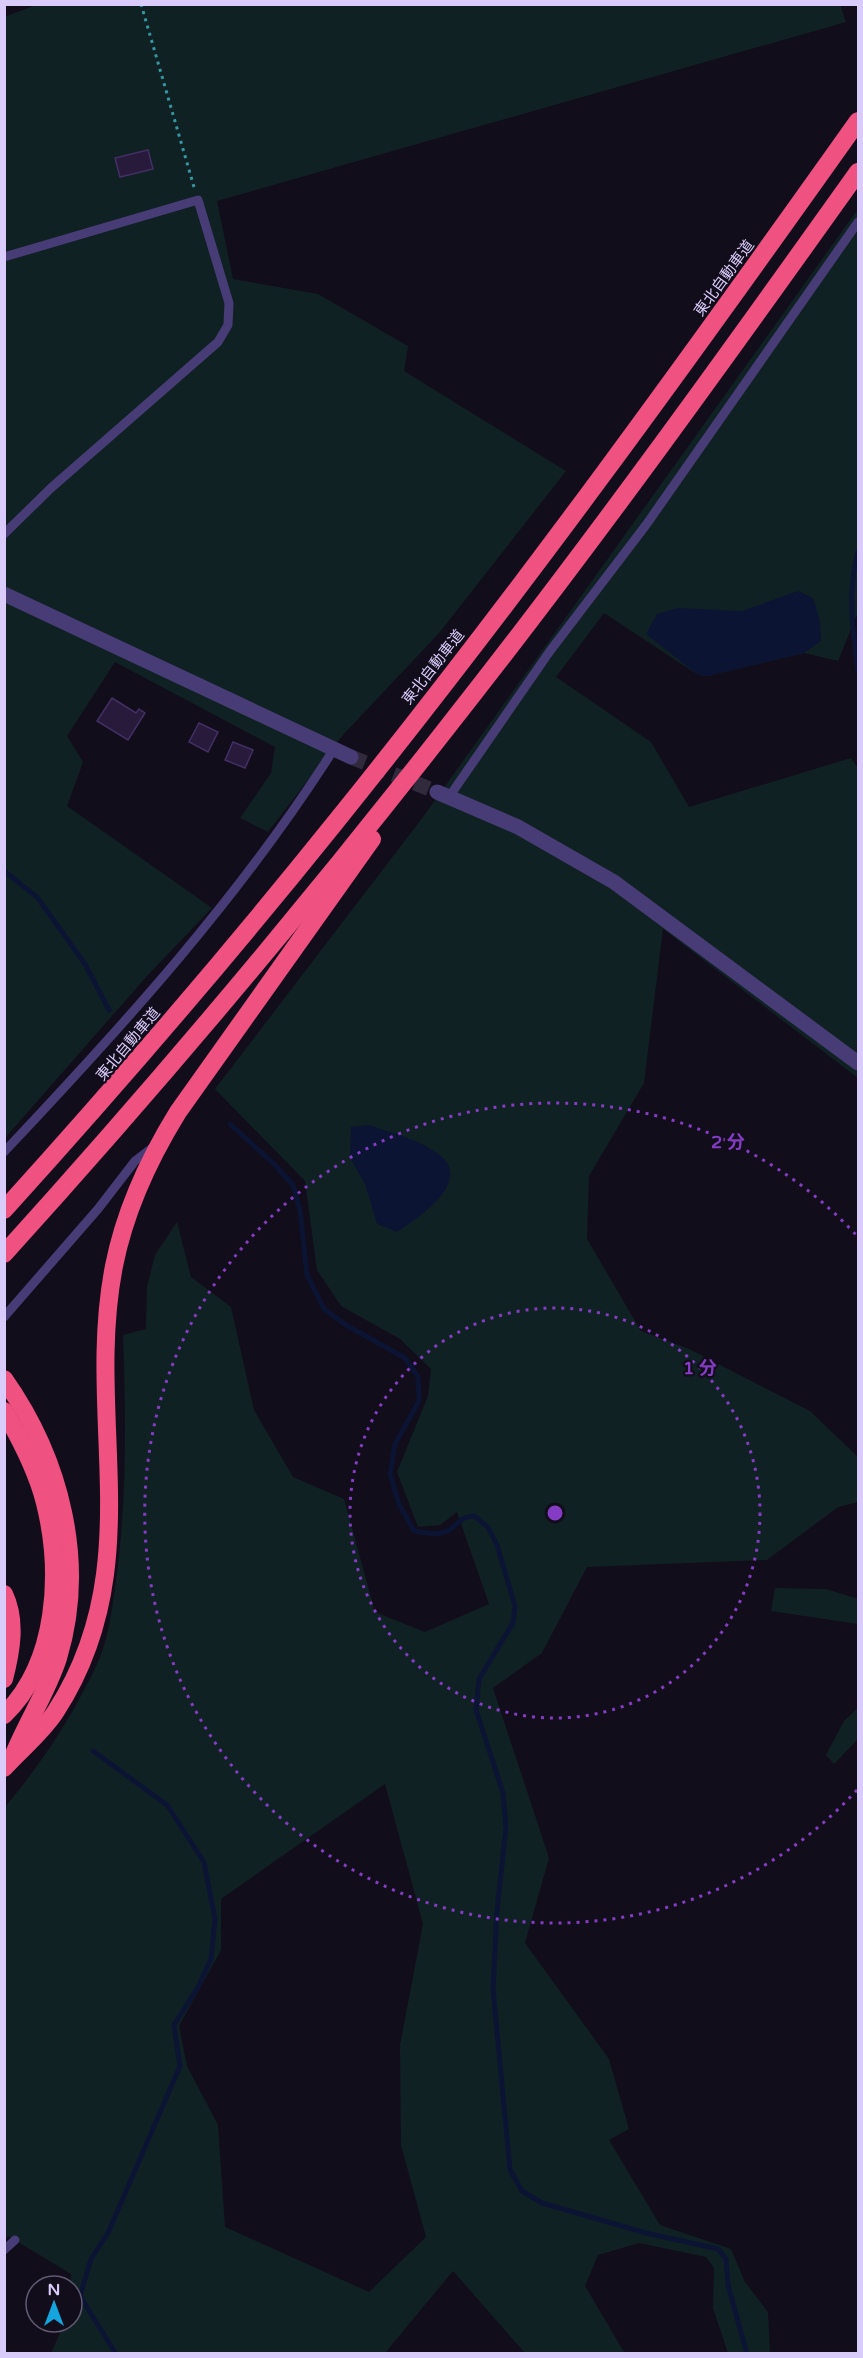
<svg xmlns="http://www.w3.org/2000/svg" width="863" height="2358" font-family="'Varela Round','Noto Sans JP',sans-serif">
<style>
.green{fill:#102124;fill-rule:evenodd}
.water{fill:#0c1434}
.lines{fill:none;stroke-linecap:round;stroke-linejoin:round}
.stream{stroke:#0c1434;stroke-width:5}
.building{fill:#271a3a;stroke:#432f64;stroke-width:1.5}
.minor-tunnel{stroke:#302a3c;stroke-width:15;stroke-dasharray:15 8;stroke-linecap:butt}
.path{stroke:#3796a3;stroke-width:3;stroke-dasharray:3 4.5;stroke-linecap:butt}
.service{stroke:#483c76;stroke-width:9}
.minor{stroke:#483c76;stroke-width:15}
.motorway{stroke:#ef5180;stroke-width:18}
.ring{fill:none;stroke:#843cc5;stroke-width:3;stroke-dasharray:3 6}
.labels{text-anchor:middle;stroke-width:4.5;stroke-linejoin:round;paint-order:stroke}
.street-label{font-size:15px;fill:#d9cbfa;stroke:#120d1b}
.centre{fill:#843cc5;stroke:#120d1b;stroke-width:3}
.ring-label{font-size:18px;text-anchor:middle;font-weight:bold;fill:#843cc5;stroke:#120d1b;stroke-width:4.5;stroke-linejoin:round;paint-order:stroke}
</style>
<rect width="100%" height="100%" fill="#120d1b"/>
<g class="green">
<path d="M39 4H840L846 22 217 201 233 279 318 294 408 346 404 371 566 471 440 632 342 736 268 832 240 818 271 773 275 747 115 662 67 736 83 762 67 806 212 908 147 976 5 1138 4 17Z"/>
<path d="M858 209V612L838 661 804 653 708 676 698 675 604 613 556 677 651 742 689 807 851 758 858 768V1078L663 929 644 1083 589 1176 587 1239 641 1331 689 1349 810 1411 858 1457V1502L838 1507 767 1560 587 1567 542 1653 493 1688 549 1858 525 1943 609 2059 629 2129 609 2140 660 2225 731 2249 745 2282 768 2312 770 2353H728L713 2308 714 2268 706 2257 639 2243 598 2255 585 2286 624 2352 621 2353H525L453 2271 385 2353H51L65 2322H72L71 2274 8 2236 5 2239V1807C42 1763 74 1714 98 1662 109 1637 112 1608 116 1581 127 1499 126 1418 123 1335L146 1329 147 1286 155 1255 177 1222 191 1277 231 1307 254 1410 293 1477 344 1499 375 1612 425 1632 489 1604 457 1512 440 1525 418 1527 397 1472 428 1396 431 1369 400 1339 341 1306 317 1270 305 1181 215 1089 423 817ZM385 1784 423 1924 400 2045 401 2145 426 2237 369 2292 225 2227 218 2125 187 2066 179 2026 221 1950V1899Z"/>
<path d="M775 1588 826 1589 858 1599V1624L771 1611Z"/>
<path d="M858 1708V1739L834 1764 826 1755 844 1721Z"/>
</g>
<g class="water">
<path d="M798 591 813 598 820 621 821 641 804 653 708 676 698 675 646 634 657 614 678 608 742 611Z"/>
<path d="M369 1125C392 1133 422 1140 441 1156 473 1183 415 1220 397 1232L377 1224 365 1184 350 1158 351 1127Z"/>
</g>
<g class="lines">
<g class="stream">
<path d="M858 552C847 589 853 633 858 671"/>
<path d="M4 871 37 897 85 964 109 1010"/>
<path d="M230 1124 274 1164 293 1185 300 1210 307 1275 324 1309 346 1325 405 1358 418 1377 419 1401 395 1444 390 1474 399 1504 414 1531C425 1533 439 1536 449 1530 461 1523 457 1518 474 1516L488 1527 497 1545 515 1606 513 1623 479 1679 476 1710 503 1793 506 1827 497 1911 493 1989 510 2170 522 2191 542 2203 646 2233 718 2249 726 2259 728 2285 747 2354"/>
<path d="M93 1751 167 1805 204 1862 215 1919 211 1959 198 1987 174 2025 180 2066 108 2233 91 2259 80 2296 116 2354"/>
</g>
</g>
<g class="building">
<path d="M148 150 153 169 120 177 115 158Z"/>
<path d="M112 698 136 713 139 709 145 713 128 740 97 721Z"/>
<path d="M199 723 218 732 208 752 189 742Z"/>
<path d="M233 742 253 750 245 768 225 760Z"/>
</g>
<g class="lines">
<path class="minor-tunnel" d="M351 757 437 792"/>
<path class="path" d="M141 4 194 187"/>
<g class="service">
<path d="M4 257 198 200 229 303 228 325 218 342 51 488 4 534"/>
<path d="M449 797 550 651 646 525 858 222"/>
<path d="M4 1152C124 1025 240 897 334 749"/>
<path d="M4 1317 98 1209 135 1161 152 1148"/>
<path d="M4 2250 15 2240"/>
</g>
<g class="minor">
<path d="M4 594 351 757"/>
<path d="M437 792 518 827 614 882 858 1063"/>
</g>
<g class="motorway">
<path d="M4 1210C118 1084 228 956 334 824 518 596 689 359 858 121"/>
<path d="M4 1254C158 1084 305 909 446 729 589 548 724 360 858 172"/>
<path d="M4 1379C61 1460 87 1563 58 1658 47 1692 27 1722 14 1754"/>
<path d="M4 1411C21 1440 37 1471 45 1503 62 1572 58 1663 4 1715"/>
<path d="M4 1594C17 1621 11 1652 4 1679"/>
<path d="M4 1768C22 1748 42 1733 56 1711 150 1565 84 1419 114 1266 125 1210 149 1159 178 1112L372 839"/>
</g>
</g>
<g class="ring">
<circle cx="555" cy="1513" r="205"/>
<path d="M857 1790A410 410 0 1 1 857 1236"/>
</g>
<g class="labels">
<g class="street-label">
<text transform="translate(724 278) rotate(-54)" y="5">東北自動車道</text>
<text transform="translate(433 667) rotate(-52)" y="5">東北自動車道</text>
<text transform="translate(128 1044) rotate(-50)" y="5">東北自動車道</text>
</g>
</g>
<circle cx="555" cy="1513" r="9" class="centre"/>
<g class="ring-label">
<text x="728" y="1148">2 分</text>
<text x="700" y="1374">1 分</text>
</g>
<rect width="863" height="2358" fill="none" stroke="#d9cbfa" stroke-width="12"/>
<g transform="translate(54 2304)"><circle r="28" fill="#120d1b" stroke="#625974" stroke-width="1.5"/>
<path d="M0-4.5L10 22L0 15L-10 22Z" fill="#14a5de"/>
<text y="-9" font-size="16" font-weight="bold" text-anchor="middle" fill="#d9cbfa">N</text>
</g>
</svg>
